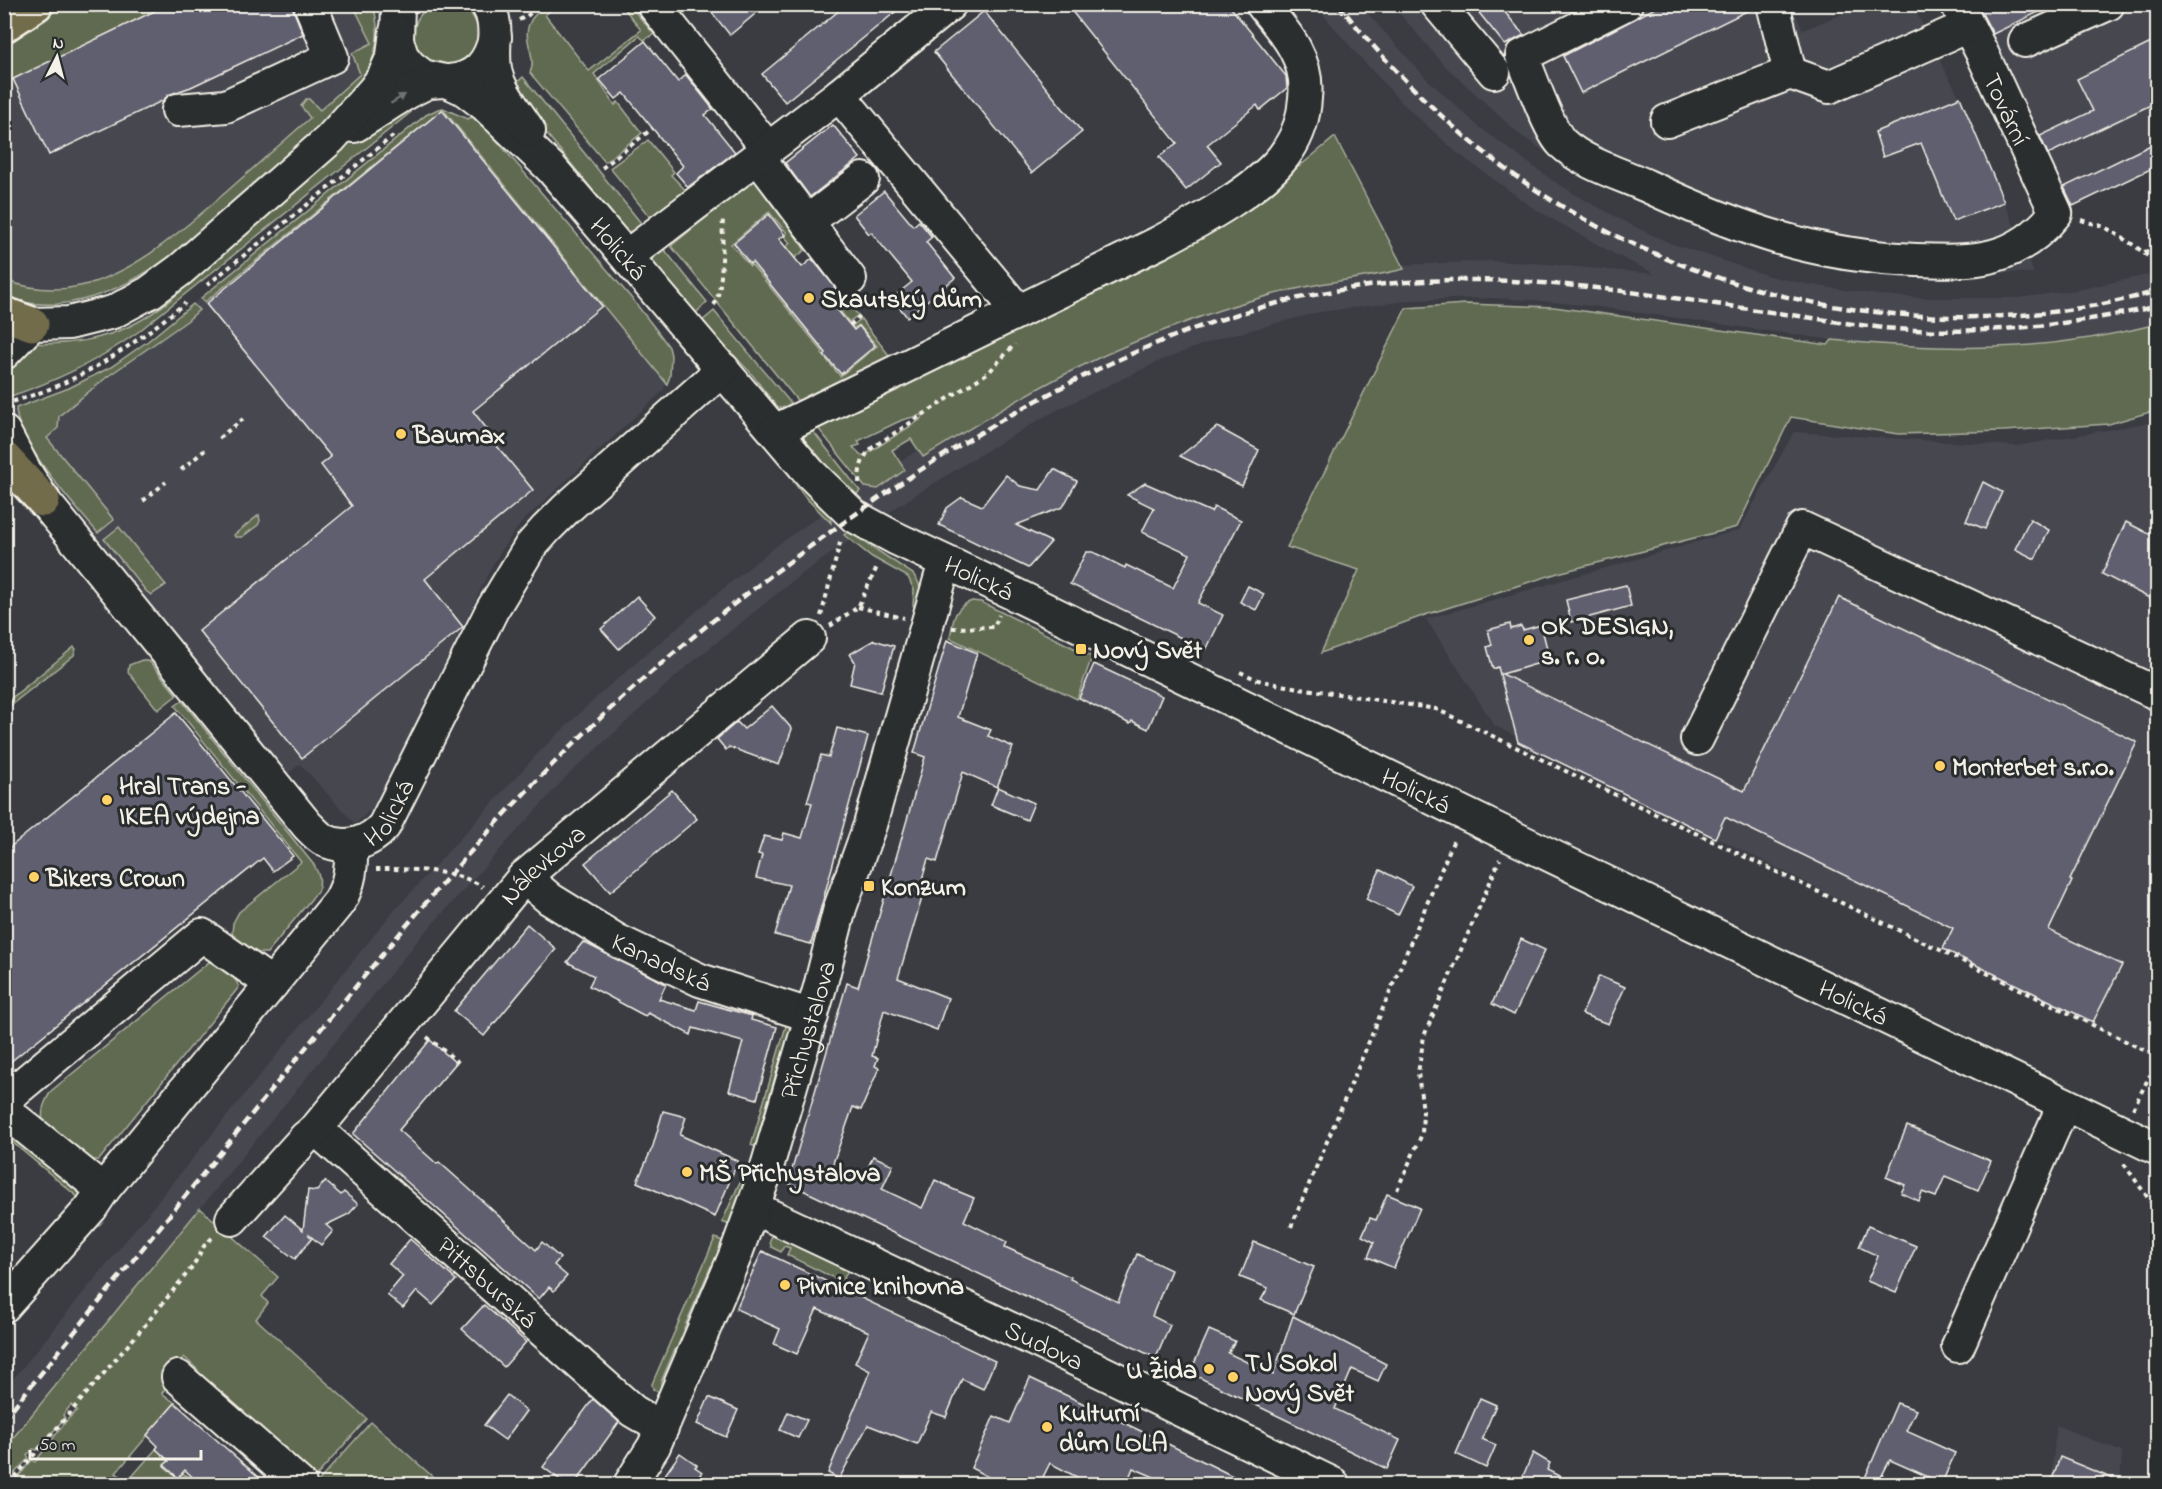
<svg xmlns="http://www.w3.org/2000/svg" width="2162" height="1489" font-family="'Indie Flower',sans-serif">
<style>
.built{fill:#464650}
.green{fill:#616a51;stroke:#aaae9c;stroke-width:1.5;fill-rule:evenodd}
.building{fill:#615f70;stroke:#f4f1e8;stroke-width:1.5}
.lines{fill:none;stroke-linecap:round;stroke-linejoin:round}
.minor-casing{stroke:#f4f1e8;stroke-width:36}
.major-casing{stroke:#f4f1e8;stroke-width:38}
.path{stroke:#f4f1e8;stroke-width:4;stroke-dasharray:4.5 4.5;stroke-linecap:butt}
.minor{stroke:#2a2d2e;stroke-width:32}
.major{stroke:#726c4b;stroke-width:33}
.rail{stroke:#f4f1e8;stroke-width:4.5;stroke-dasharray:9 4.5;stroke-linecap:butt}
.oneway{fill:#71726f}
.poi-dot{fill:#ffd166;stroke:#2a2d2e;stroke-width:2}
.labels{text-anchor:middle;stroke-width:6;stroke-linejoin:round;paint-order:stroke}
.street-label{font-size:26px;fill:#f4f1e8;stroke:#2a2d2e}
.poi-label{font-size:26px;font-weight:bold;fill:#f4f1e8;stroke:#2a2d2e;text-anchor:start}
</style>
<rect width="100%" height="100%" fill="#3a3c42"/>
<filter id="ink" filterUnits="userSpaceOnUse"><feTurbulence type="fractalNoise" baseFrequency=".0167" numOctaves="2"/><feDisplacementMap in="SourceGraphic" scale="12" xChannelSelector="R" yChannelSelector="G"/><feConvolveMatrix kernelMatrix="1 2 1 2 8 2 1 2 1" color-interpolation-filters="sRGB"/></filter>
<g filter="url(#ink)">
<g class="built">
<path d="M169 5H353L372 44 362 74 165 244 110 278 68 290 22 288 5 282 4 83Z"/>
<path d="M1315 5H1360L1426 78 1478 126 1552 180 1578 196 1631 225 1670 243 1769 276 1812 285 1879 295 1925 298H2017L2076 290 2157 273V324L2125 333 2065 343 1944 349 1832 340 1592 306 1532 300 1491 298 1415 300 1320 312 1220 338 1162 360 1053 412 976 457 903 503 795 579 684 669 566 777 420 938 5 1449V1389L392 913 540 751 602 692 719 592 772 549 843 499 956 425 1148 325 1376 266 1491 261 1535 263 1655 274 1616 255 1533 208 1456 152 1402 103 1354 51Z"/>
<path d="M1392 5H1791L1803 30 1864 5H1913L1942 65 1960 97 2034 273 1877 271 1767 254 1705 233 1570 169 1519 134 1445 66Z"/>
<path d="M1957 5H2157V165L2071 207Z"/>
<path d="M442 110 477 118 651 321 669 346 671 358 670 373 663 391 522 522 502 549 491 568 377 805 355 824 300 764 283 778 141 592 28 451 14 422 11 411 44 400 120 362 432 112Z"/>
<path d="M2157 421V1059L1495 726 1426 619 1739 530 1794 432 2016 446Z"/>
<path d="M2056 1425 2122 1452 2120 1484H2051Z"/>
</g>
<g class="green">
<circle cx="446" cy="34" r="32"/>
<path d="M68 5H169L5 83 4 41 21 29Z"/>
<path d="M353 5H373C380 28 378 47 369 69L374 74 360 94C323 125 286 157 249 189 193 238 136 296 58 304 40 305 22 304 5 297L4 280C29 289 54 292 80 286 136 273 183 229 225 193 253 168 282 143 310 118L301 106 306 99H309L320 110 360 74 352 53 372 43Z"/>
<path d="M546 5H557L545 15 589 71 641 30 624 8 629 5 654 34 644 40 639 36 594 74 615 105 618 102 642 133 605 162 530 73C538 56 521 40 530 22 533 15 541 10 546 5Z"/>
<path d="M523 77 645 228 636 232 626 231 510 89Z"/>
<path d="M403 104 410 113 138 332C95 363 54 382 5 398V366L31 343C66 346 103 340 134 324 167 307 195 278 223 253 281 202 338 146 403 104Z"/>
<path d="M443 108 467 119 476 116 633 300 661 336 669 347 671 355 670 376 667 384 443 109 205 302 201 298 426 115 438 109Z"/>
<path d="M1335 137 1404 269C1373 277 1341 280 1310 286 1279 292 1247 301 1217 311 1174 326 1131 342 1090 362 1032 389 978 424 923 457L911 439 892 450 905 470 878 489 865 487 814 423 1258 191 1300 166ZM921 415 922 416 920 420 868 453 862 456 853 447 860 445 858 441 902 420Z"/>
<path d="M648 140 674 172 671 175 692 197 653 221 610 168Z"/>
<path d="M756 177 805 250 795 258 786 247 790 243 784 236 787 233 769 212 731 244 750 266 752 265 823 352 822 354 840 376 877 346 859 325 854 328 852 326 861 319 892 359 801 405 671 246Z"/>
<path d="M659 243 707 302 694 315 650 262 649 259Z"/>
<path d="M842 295 858 315 849 322 833 302Z"/>
<path d="M193 304 199 310 187 321 107 377 59 416 58 428 47 438 114 520 98 533C76 508 16 441 16 408L69 388 111 367 148 341Z"/>
<path d="M1466 304 1554 307 1828 345 1832 340C1945 351 2046 353 2157 324V410L2109 424 2004 431 1898 434 1791 417 1737 527 1558 573 1425 615 1321 653 1359 570 1287 547 1406 308Z"/>
<path d="M714 311 794 407 784 409 777 407 750 372 701 322Z"/>
<path d="M809 426 860 491 854 497 804 441 805 432Z"/>
<path d="M793 478 830 516 831 523 804 496 793 481Z"/>
<path d="M259 515 260 521 258 525 242 537H235L234 535Z"/>
<path d="M119 527 166 585 151 595 146 591 104 539Z"/>
<path d="M848 531 913 574C924 587 920 596 915 610L913 605 914 590 908 577 872 557 844 535Z"/>
<path d="M972 601 981 602 1092 657 1077 699 950 638C953 620 954 607 972 601Z"/>
<path d="M74 647 76 649 74 655 11 705 8 701Z"/>
<path d="M142 660 150 662 177 695 158 710 128 672 129 665Z"/>
<path d="M182 701 314 865C319 874 322 882 317 892L267 953C252 954 240 947 232 933L233 923 239 912 301 862 175 706Z"/>
<path d="M209 962C221 962 235 976 239 987L99 1160H88L43 1123C41 1109 44 1103 51 1091Z"/>
<path d="M788 1019 794 1025 789 1054 780 1060 759 1132 764 1141 761 1149 751 1145Z"/>
<path d="M4 1126 82 1193 80 1199 5 1136Z"/>
<path d="M749 1177 735 1227 722 1222 739 1184 743 1179Z"/>
<path d="M200 1208 278 1277 262 1296 268 1303 256 1319 367 1419 312 1481 189 1379 198 1370 184 1357C174 1368 171 1381 162 1393L175 1403 116 1473 128 1481 156 1449 169 1461 164 1466 177 1477 182 1473 200 1483 199 1484H12L32 1460 35 1462 67 1420 77 1410 71 1405 63 1415 65 1418 37 1450 33 1449 27 1455 29 1458 4 1484V1449Z"/>
<path d="M775 1229 851 1264 842 1282 787 1255 790 1248 784 1246 781 1252 771 1247 770 1240Z"/>
<path d="M715 1238 728 1243 719 1263 711 1266 684 1328 686 1336 681 1347 675 1349 661 1382V1386L665 1391 663 1395 653 1389 652 1384Z"/>
<path d="M371 1422 441 1484H316Z"/>
</g>
<g class="building">
<path d="M169 4H291L303 34 191 87 168 95 164 100 49 155 13 79Z"/>
<path d="M705 4H767L730 35Z"/>
<path d="M847 4H905L785 102 762 74Z"/>
<path d="M1066 4H1228L1286 76 1287 88 1260 110 1257 105 1207 145 1221 162 1186 190 1159 157 1177 143Z"/>
<path d="M1472 4H1498L1524 35 1505 45Z"/>
<path d="M1663 4H1756L1755 7 1581 93 1563 56Z"/>
<path d="M1977 4H2055L1993 34Z"/>
<path d="M984 11 1082 132 1032 173 934 52Z"/>
<path d="M2157 40V102L2048 154 2040 136 2093 111 2077 79Z"/>
<path d="M645 41 678 82 686 75 713 109 705 115 735 152 688 187 676 173 683 166 624 93 616 99 599 79Z"/>
<path d="M1960 97 2004 202 1953 221 1921 143 1883 157 1875 132Z"/>
<path d="M442 110 602 306 473 411 490 433 488 435 533 490 425 579 463 627 302 758 199 631 352 506 321 465 331 457 206 304Z"/>
<path d="M833 125 860 158 810 197 785 163Z"/>
<path d="M2157 142V166L2073 206 2064 187Z"/>
<path d="M884 191 913 226 919 221 932 237 926 242 955 278 907 317 892 298 912 282 871 232 869 234 854 215Z"/>
<path d="M769 214 785 235 779 239 802 267 812 259 841 294 831 302 854 330 859 326 875 346 841 374 824 355 826 353 752 262 750 264 734 243Z"/>
<path d="M1217 427 1259 450 1242 486 1180 456Z"/>
<path d="M1054 469 1077 481 1063 507 1016 525 1051 542 1028 568 939 525 947 508 962 497 982 506 1006 475 1020 486 1040 490Z"/>
<path d="M1983 482 2002 492 1985 529 1966 521Z"/>
<path d="M1145 483 1211 512 1214 507 1241 520 1198 603 1223 615 1206 650 1070 584 1086 552H1093L1125 568 1126 565 1173 588 1190 554 1142 532 1154 508 1127 495Z"/>
<path d="M2030 519 2049 530 2035 559 2015 549Z"/>
<path d="M2126 522 2157 538V602L2102 574Z"/>
<path d="M1626 585 1631 606 1571 622 1566 600Z"/>
<path d="M1248 586 1264 594 1256 610 1240 602Z"/>
<path d="M637 596 655 616 619 649 601 629Z"/>
<path d="M1839 597 2137 742 2070 880 2072 881 2049 930 2122 965 2093 1022 1943 949 1953 928 1725 817 1715 838 1518 742 1498 667 1493 669 1487 647 1492 645 1488 630 1510 624 1511 629 1521 626 1523 630 1541 625 1550 660 1502 674 1744 791Z"/>
<path d="M874 640 894 646 881 692 850 684 855 662 850 654Z"/>
<path d="M947 640 977 653 958 717 991 730 988 736 1013 747 997 787 963 772 937 862 928 859 917 897 922 898 898 978 948 998 937 1030 884 1010 872 1056 878 1058 875 1066 879 1068 861 1110 853 1107 832 1166 863 1180 873 1156 893 1165 882 1189 922 1208 935 1180 950 1187V1188L974 1198 964 1221 1007 1242 1005 1247 1071 1277 1070 1279 1118 1302 1137 1254 1171 1270 1152 1316 1170 1325 1156 1358 788 1183 847 983 858 987 887 889 925 757 914 753Z"/>
<path d="M1094 664 1162 696 1148 729 1132 721 1130 724 1079 698Z"/>
<path d="M772 706 792 729 779 765 729 747 726 750 717 739 737 722 744 729Z"/>
<path d="M176 713 293 856 273 871 263 858 4 1067V852Z"/>
<path d="M837 728 868 736 811 944 775 935 789 885 756 878 762 855 758 854 764 836 782 840 784 833 802 838 812 803 807 802 821 755 829 757Z"/>
<path d="M998 787 1034 803 1027 820 991 805Z"/>
<path d="M672 790 697 819 610 892 585 863Z"/>
<path d="M1380 870 1412 886 1398 915 1366 899Z"/>
<path d="M527 924 556 949 484 1036 454 1011Z"/>
<path d="M1521 939 1545 950 1514 1015 1492 1004Z"/>
<path d="M583 942 666 984 659 999 696 1010 699 1001 752 1016 751 1020 777 1027 757 1099 729 1091 743 1042 693 1028 691 1035 648 1013 645 1016 589 986 594 976 567 962Z"/>
<path d="M1599 976 1625 987 1608 1024 1582 1014Z"/>
<path d="M430 1040 456 1063 399 1130 437 1164 439 1162 466 1186 536 1250 542 1242 560 1258 554 1265 567 1276 554 1291 549 1287 539 1299 353 1134Z"/>
<path d="M663 1111 686 1117 680 1135 738 1161 715 1217 637 1182 653 1146Z"/>
<path d="M1907 1126 1991 1161 1978 1190 1945 1176 1936 1197 1922 1192 1919 1201 1901 1193 1905 1185 1886 1177Z"/>
<path d="M325 1181 341 1195 344 1192 358 1204 349 1214 326 1225 333 1231 321 1245 308 1234 312 1238 295 1259 266 1237 285 1215 303 1230 308 1190 317 1191Z"/>
<path d="M1387 1194 1420 1208 1394 1268 1368 1257 1374 1242 1362 1236 1370 1218 1376 1220Z"/>
<path d="M1868 1226 1916 1246 1896 1293 1867 1281 1878 1256 1859 1247Z"/>
<path d="M410 1239 456 1280 433 1305 417 1291 403 1308 387 1295 403 1276 389 1264Z"/>
<path d="M1254 1242 1314 1267 1294 1314 1261 1300 1268 1288 1240 1277Z"/>
<path d="M762 1251 995 1361 983 1389 962 1379 946 1417 931 1412 917 1444 868 1425 839 1479 828 1473 870 1371 855 1363 869 1332 817 1309 797 1354 774 1344 780 1329 736 1309Z"/>
<path d="M484 1305 526 1342 504 1367 462 1329Z"/>
<path d="M1293 1316 1386 1364 1378 1381 1352 1369 1335 1409 1400 1440 1387 1469 1190 1373 1209 1330 1235 1341 1228 1353 1273 1375Z"/>
<path d="M1030 1378 1170 1445 1251 1485H1173L1133 1468 1126 1485H1092L1050 1463 1039 1485H1003L971 1468 994 1416 1010 1423Z"/>
<path d="M507 1395 526 1411 505 1440 484 1425Z"/>
<path d="M709 1397 738 1410 726 1437 697 1424Z"/>
<path d="M1480 1398 1496 1405 1482 1439 1496 1445 1486 1468 1456 1454Z"/>
<path d="M593 1399 619 1422 574 1485H567L543 1467Z"/>
<path d="M175 1403 229 1451 268 1485H201L185 1470 178 1478 164 1465 169 1461 156 1449 158 1446 147 1435Z"/>
<path d="M1897 1403 1916 1410 1906 1431 1955 1453 1942 1483 1890 1460 1877 1485H1862Z"/>
<path d="M788 1412 807 1420 798 1438 780 1430Z"/>
<path d="M680 1453 697 1465 695 1467 702 1472 693 1485H658Z"/>
<path d="M1533 1453 1550 1463 1547 1470 1577 1485H1519Z"/>
<path d="M2060 1457 2126 1484V1485H2050Z"/>
</g>
<g class="lines">
<defs>
<g id="minor">
<path id="s1" d="M398 4 397 40 402 56 410 66 423 76 449 82 464 89 485 105 551 168 810 473 854 516 895 538 1012 593 1465 814 2158 1149"/>
<path d="M487 4C501 26 490 50 496 74 501 94 518 113 529 131"/>
<path d="M653 4 768 149"/>
<path d="M1437 4 1494 72"/>
<path d="M1626 4 1522 56C1530 75 1549 130 1562 143 1583 163 1620 174 1647 186 1740 229 1813 256 1916 260 1975 262 2015 263 2056 213L1982 53 1957 4"/>
<path d="M1773 4 1790 73"/>
<path d="M2025 41 2108 4"/>
<path d="M839 95 1018 311"/>
<path d="M178 110 226 106 332 57 310 4"/>
<path d="M1667 121 1790 73 1829 87 1968 26"/>
<path d="M354 126C377 113 398 96 422 85 431 80 439 82 449 81 476 79 490 62 495 37"/>
<path d="M758 157 850 279"/>
<path d="M807 222 863 179"/>
<path d="M627 256 839 95 950 4"/>
<path d="M4 353 32 324 69 323 113 312 150 292 180 270 330 139 374 90 384 76 393 56 396 31"/>
<path d="M775 431 1158 243C1196 223 1266 186 1288 150 1298 135 1304 116 1305 98 1307 81 1303 64 1295 49 1287 33 1273 19 1262 4"/>
<path id="s2" d="M4 432 24 470 43 500 307 825C312 830 318 837 324 840 345 851 370 843 384 826L492 610 530 547 546 529 565 510 723 369"/>
<path d="M1697 739 1802 528 2158 694"/>
<path id="s3" d="M524 877 550 899 618 941 700 980 812 1016"/>
<path d="M4 1100 202 935 272 984"/>
<path d="M4 1110 103 1190 339 902C350 884 352 866 351 845"/>
<path id="s4" d="M316 1129 633 1411 662 1428"/>
<path id="s5" d="M754 1208 1096 1369 1333 1484"/>
<path id="s6" d="M232 1219 305 1138 316 1129 524 877 809 638"/>
<path d="M4 1306 91 1208 103 1190"/>
<path d="M1958 1346 2064 1104"/>
<path d="M178 1377 300 1484"/>
<path id="s7" d="M630 1484 654 1446 666 1418 735 1256 764 1177 820 987 840 908 870 825 945 562"/>
</g>
<g id="major">
<path d="M4 25 36 4"/>
<path d="M4 314 32 324"/>
<path d="M4 458 43 500"/>
</g>
</defs>
<use href="#minor" class="minor-casing"/>
<use href="#major" class="major-casing"/>
<g class="path">
<path d="M519 20 527 16 540 4"/>
<path d="M602 168 653 128"/>
<path d="M2081 220 2105 227 2135 246 2158 264"/>
<path d="M2144 252 2158 249"/>
<path d="M207 285 393 136"/>
<path d="M714 305C724 291 722 236 723 217"/>
<path d="M850 325 861 315"/>
<path d="M4 404C79 384 127 350 185 303"/>
<path d="M219 438 243 419"/>
<path d="M181 470 205 450"/>
<path d="M859 483C859 468 862 457 873 447L989 372 1015 344"/>
<path d="M143 501 166 482"/>
<path d="M858 607 904 618"/>
<path d="M821 616 841 539"/>
<path d="M830 626 858 607 878 565"/>
<path d="M952 628 994 627 999 615"/>
<path d="M1240 672 1258 680 1280 685 1436 709 1940 950 2158 1057"/>
<path d="M376 869C408 869 456 869 483 887"/>
<path d="M427 1037 459 1063"/>
<path d="M2153 1068 2158 1058"/>
<path d="M2133 1109 2150 1075"/>
<path d="M2124 1164 2158 1212"/>
<path d="M1397 1190 1422 1134 1423 1111 1418 1073 1424 1036 1500 859"/>
<path d="M1291 1227 1455 837"/>
<path d="M9 1484 146 1324 193 1266 204 1246 214 1236"/>
</g>
<use href="#minor" class="minor"/>
<use href="#major" class="major"/>
<g class="rail">
<path d="M1338 4C1389 67 1444 124 1510 172 1692 304 1940 352 2158 291"/>
<path d="M4 1419C95 1307 186 1195 277 1083 365 975 453 865 551 766 662 654 788 558 919 471 1058 381 1209 304 1376 285 1520 268 1664 298 1806 317 1832 321 1858 325 1884 328 1976 336 2068 326 2158 306"/>
</g>
</g>
<defs><path id="oneway-solid" d="M-6-.8H1V-3.2L6.5 0L1 3.2V.8H-6Z" transform="scale(1.5)"/></defs>
<use class="oneway" href="#oneway-solid" transform="translate(398 99) rotate(-32)"/>
</g>
<g class="poi-dot">
<circle cx="809" cy="298" r="6"/>
<circle cx="401" cy="434" r="6"/>
<circle cx="1529" cy="640" r="6"/>
<rect x="1075" y="643" width="12" height="12" rx="3"/>
<circle cx="1940" cy="766" r="6"/>
<circle cx="107" cy="800" r="6"/>
<circle cx="34" cy="877" r="6"/>
<rect x="863" y="880" width="12" height="12" rx="3"/>
<circle cx="687" cy="1172" r="6"/>
<circle cx="785" cy="1285" r="6"/>
<circle cx="1209" cy="1369" r="6"/>
<circle cx="1233" cy="1377" r="6"/>
<circle cx="1047" cy="1427" r="6"/>
</g>
<g class="labels">
<g class="street-label">
<text transform="translate(2007 109) rotate(65)" y="9">Tovární</text>
<text dy="9" stroke="none"><textPath href="#s1" startOffset="348">Holická</textPath></text>
<text dy="9" stroke="none"><textPath href="#s1" startOffset="844">Holická</textPath></text>
<text dy="9" stroke="none"><textPath href="#s1" startOffset="1330">Holická</textPath></text>
<text dy="9" stroke="none"><textPath href="#s2" startOffset="600">Holická</textPath></text>
<text dy="9" stroke="none"><textPath href="#s6" startOffset="472">Nálevkova</textPath></text>
<text dy="9" stroke="none"><textPath href="#s3" startOffset="162">Kanadská</textPath></text>
<text dy="9" stroke="none"><textPath href="#s1" startOffset="1816">Holická</textPath></text>
<text dy="9" stroke="none"><textPath href="#s7" startOffset="489">Přichystalova</textPath></text>
<text dy="9" stroke="none"><textPath href="#s4" startOffset="230">Pittsburská</textPath></text>
<text dy="9" stroke="none"><textPath href="#s5" startOffset="321">Sudova</textPath></text>
</g>
<g class="poi-label">
<text x="821" y="307">Skautský dům</text>
<text x="413" y="443">Baumax</text>
<text x="1541" y="634">OK DESIGN,<tspan x="1541" dy="30">s. r. o.</tspan></text>
<text x="1093" y="658">Nový Svět</text>
<text x="1952" y="775">Monterbet s.r.o.</text>
<text x="119" y="794">Hral Trans -<tspan x="119" dy="30">IKEA výdejna</tspan></text>
<text x="46" y="886">Bikers Crown</text>
<text x="881" y="895">Konzum</text>
<text x="699" y="1181">MŠ Přichystalova</text>
<text x="797" y="1294">Pivnice knihovna</text>
<text x="1245" y="1371">TJ Sokol<tspan x="1245" dy="30">Nový Svět</tspan></text>
<text x="1197" y="1378" text-anchor="end">U Žida</text>
<text x="1059" y="1421">Kulturní<tspan x="1059" dy="30">dům LOLA</tspan></text>
</g>
</g>
<rect width="2162" height="1489" fill="none" stroke="#2a2d2e" stroke-width="24"/>
<rect x="12" y="12" width="2138" height="1465" fill="none" stroke="#f4f1e8" stroke-width="2" filter="url(#ink)"/>
<g transform="translate(57 57) rotate(6)" stroke="#2a2d2e" stroke-width="4.5" paint-order="stroke">
<path d="M0-4.5L10 22L0 15L-10 22Z" fill="#f4f1e8"/>
<text y="-9" font-size="16" font-weight="bold" text-anchor="middle" fill="#f4f1e8">N</text>
</g>
<path d="M30 1450v9h171v-9" fill="none" stroke="#f4f1e8" stroke-width="3"/>
<text x="39" y="1450" font-size="18" fill="#f4f1e8" stroke="#2a2d2e" stroke-width="4.5" paint-order="stroke">50 m</text>
</svg>
